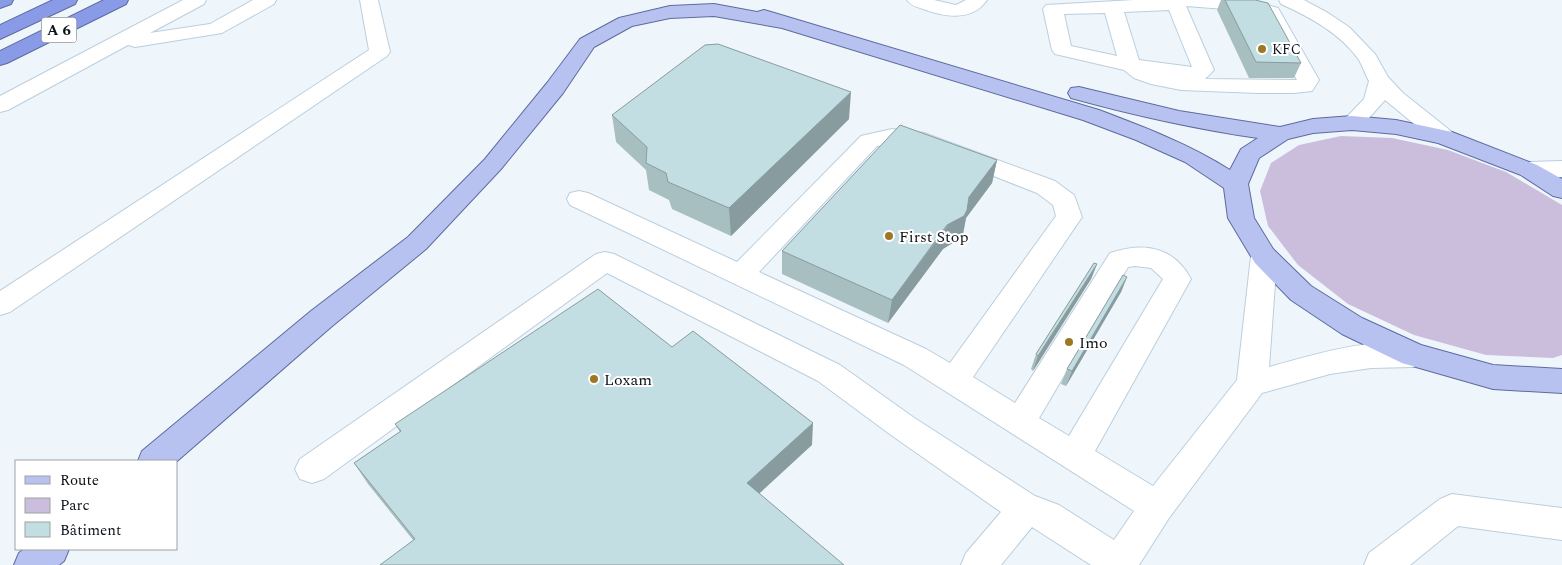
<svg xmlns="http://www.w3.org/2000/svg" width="1562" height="565" font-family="Spectral,serif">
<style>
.green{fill:#cbbedc}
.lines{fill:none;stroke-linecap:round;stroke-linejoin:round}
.minor-casing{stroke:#bbcedd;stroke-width:2}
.major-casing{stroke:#5e6b9e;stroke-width:2}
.highway-casing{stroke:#5e6b9e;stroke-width:2}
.minor{fill:#fff;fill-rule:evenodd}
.major{fill:#b8c2f0;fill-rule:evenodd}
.highway{fill:#899ae6;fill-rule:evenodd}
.wall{fill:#a8bfc2}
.shaded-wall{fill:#889b9e}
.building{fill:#c3dee2;stroke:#889b9e}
.poi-dot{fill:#9e7724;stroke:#fff;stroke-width:2}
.labels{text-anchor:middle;stroke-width:4;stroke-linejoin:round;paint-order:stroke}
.far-poi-label{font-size:14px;fill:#0d1318;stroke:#fff;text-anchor:start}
.shield{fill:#fff;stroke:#565a5d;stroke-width:1}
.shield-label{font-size:15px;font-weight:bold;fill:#0d1318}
.poi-label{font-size:16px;fill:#0d1318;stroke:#fff;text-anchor:start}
</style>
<rect width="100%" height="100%" fill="#eef6fc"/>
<path class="green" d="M1341 136 1392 138 1448 150 1506 172 1562 205V355L1553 358 1486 355 1414 335 1348 304 1298 265 1268 226 1260 191 1271 163 1299 145Z"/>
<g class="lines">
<defs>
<g id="minor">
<path d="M183 0H206L204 4 150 33 210 24 253 0H276L274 4 222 33 135 47 128 45 8 110 0 112V96Z"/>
<path d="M360 0H378L390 52 387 56 10 312 0 315V291L369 50Z"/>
<path d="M907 0H934L956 5 966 0H987C972 22 945 17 923 9 917 7 911 6 907 0Z"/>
<path d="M1134 0H1249L1278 8 1319 80 1312 91 1294 93H1258L1181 90 1151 84 1134 78 1124 70 1055 54 1052 50 1043 9 1046 5ZM1186 6 1238 10 1263 16 1297 80 1205 79 1214 70ZM1169 10 1192 67 1139 60 1124 12ZM1105 13 1117 56 1071 46 1064 14Z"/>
<path d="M1279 0H1304L1328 13 1349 27 1375 54 1388 77 1403 93 1452 132 1455 137 1452 142 1444 144 1436 142 1385 100 1360 128 1352 130 1344 128 1341 123 1364 99 1369 81C1365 74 1363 67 1359 60 1341 34 1310 17 1281 4Z"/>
<path d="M892 129 924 133 1055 181 1074 195 1082 217 973 377 1015 403 1110 253C1143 242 1173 246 1191 279L1095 451 1153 486 1237 380 1251 256 1255 249 1264 247 1273 249 1277 256 1269 367C1310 356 1382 333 1424 347L1428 355 1424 363 1413 367 1371 368 1330 374 1262 393 1169 518 1139 565H1091L1032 527 1001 565H961L966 553 1001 512 891 435 818 381 607 273 324 479 312 483 300 479 295 469 300 459 596 254 605 252 614 254 840 365 913 417 1035 496 1059 505 1114 540 1134 511 904 365 570 205 567 199 570 193 579 191 588 193 737 262 861 136ZM898 143 911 144 1037 193 1053 205 1056 216 950 363 926 349 759 272 877 146ZM1135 266 1151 268 1163 279 1069 436 1039 418 1128 267Z"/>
<path d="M1562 161V177L1529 178 1521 175 1517 170 1521 165 1529 162Z"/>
<path d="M1452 494 1562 508V540L1458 526 1410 565H1364L1369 553 1440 499Z"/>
</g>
<g id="major">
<path d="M714 4 757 12 764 10 771 12 1099 110C1144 127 1189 144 1230 170L1241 149 1258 138C1195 129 1133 115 1071 98L1068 93 1071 88 1079 87 1179 111 1280 127 1313 119 1352 116 1396 120 1452 132 1537 165 1562 179V198L1553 196 1521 175 1438 143 1396 134 1352 130 1313 133 1288 139 1259 158 1248 184 1254 218 1273 249 1311 286 1362 318 1421 345 1493 365 1562 369V393L1493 389 1402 363 1342 334 1291 300 1255 263 1228 218 1224 188 1185 162 1136 140 1083 120 782 28 714 16 670 18 632 26 594 47 563 93 501 169 426 249 331 327 176 462 138 461 142 451 311 311 408 237 485 159 547 83 580 39 619 18 670 6Z"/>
<path d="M24 549H69L64 561 59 565H14L19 553Z"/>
</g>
<g id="highway">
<path d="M0 0H13L11 4 0 8Z"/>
<path d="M53 0H77L75 4 0 39V25Z"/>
<path d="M104 0H128L126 4 7 63 0 65V51Z"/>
</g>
</defs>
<use href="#minor" class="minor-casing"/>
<use href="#major" class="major-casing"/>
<use href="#highway" class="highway-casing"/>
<use href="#minor" class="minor"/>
<use href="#major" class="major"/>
<use href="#highway" class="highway"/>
</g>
<g class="wall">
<path d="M1221 0H1255L1301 63 1294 78H1249L1217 10Z"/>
<path d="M612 115 849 119 731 236 672 209 669 200 649 190 646 170 616 142Z"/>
<path d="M997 160 992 183 966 218 963 234 959 239 943 249 888 323 782 274V251Z"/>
<path d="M1097 264 1091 279 1033 371 1031 369 1036 354Z"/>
<path d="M1127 277 1121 292 1066 386 1061 384 1067 369Z"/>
<path d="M672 347 812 445 413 540 368 484 354 463 400 432 395 424Z"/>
</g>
<g class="shaded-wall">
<path d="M851 92 849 119 731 236 729 208Z"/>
<path d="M997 160 992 183 966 218 963 234 959 239 943 249 888 323 892 300Z"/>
<path d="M1097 264 1091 279 1033 371 1038 356Z"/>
<path d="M1127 277 1121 292 1066 386 1072 371Z"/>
<path d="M813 423 812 445 748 504 747 483Z"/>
</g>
<g class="building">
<path d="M1225 0H1255L1268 3 1301 63 1256 62Z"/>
<path d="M718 44 851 92 729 208 668 182 666 173 646 163 647 147 612 115 705 45Z"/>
<path d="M900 125 997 160 969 197 967 210 964 216 947 225 892 300 782 251Z"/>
<path d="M1094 263 1097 264 1038 356 1036 354Z"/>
<path d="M1123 275 1127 277 1072 371 1067 369Z"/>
<path d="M598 289 672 347 693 331 813 423 747 483 844 565H380L415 539 354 463 401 431 395 424Z"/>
</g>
<g class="poi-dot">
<circle cx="1262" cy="49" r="5"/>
<circle cx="889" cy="236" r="5"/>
<circle cx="1069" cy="342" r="5"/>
<circle cx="594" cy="379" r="5"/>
</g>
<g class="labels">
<g class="far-poi-label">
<text x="1272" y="54">KFC</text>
</g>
<rect class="shield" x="41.5" y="17.5" width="35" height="25" rx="4"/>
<g class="shield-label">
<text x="59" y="35">A 6</text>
</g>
<g class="poi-label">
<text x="899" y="242">First Stop</text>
<text x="1079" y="348">Imo</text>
<text x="604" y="385">Loxam</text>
</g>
</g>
<rect x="15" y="460" width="162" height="90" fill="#ffffff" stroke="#9ea1a3"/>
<rect x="25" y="476" width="25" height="8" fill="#b8c2f0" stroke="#9ea1a3"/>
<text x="60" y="485" font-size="15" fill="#0d1318">Route</text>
<rect x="25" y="498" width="25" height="15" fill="#cbbedc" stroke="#9ea1a3"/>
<text x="60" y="510" font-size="15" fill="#0d1318">Parc</text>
<rect x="25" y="522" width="25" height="15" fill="#c3dee2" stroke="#9ea1a3"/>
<text x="60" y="535" font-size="15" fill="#0d1318">Bâtiment</text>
</svg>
